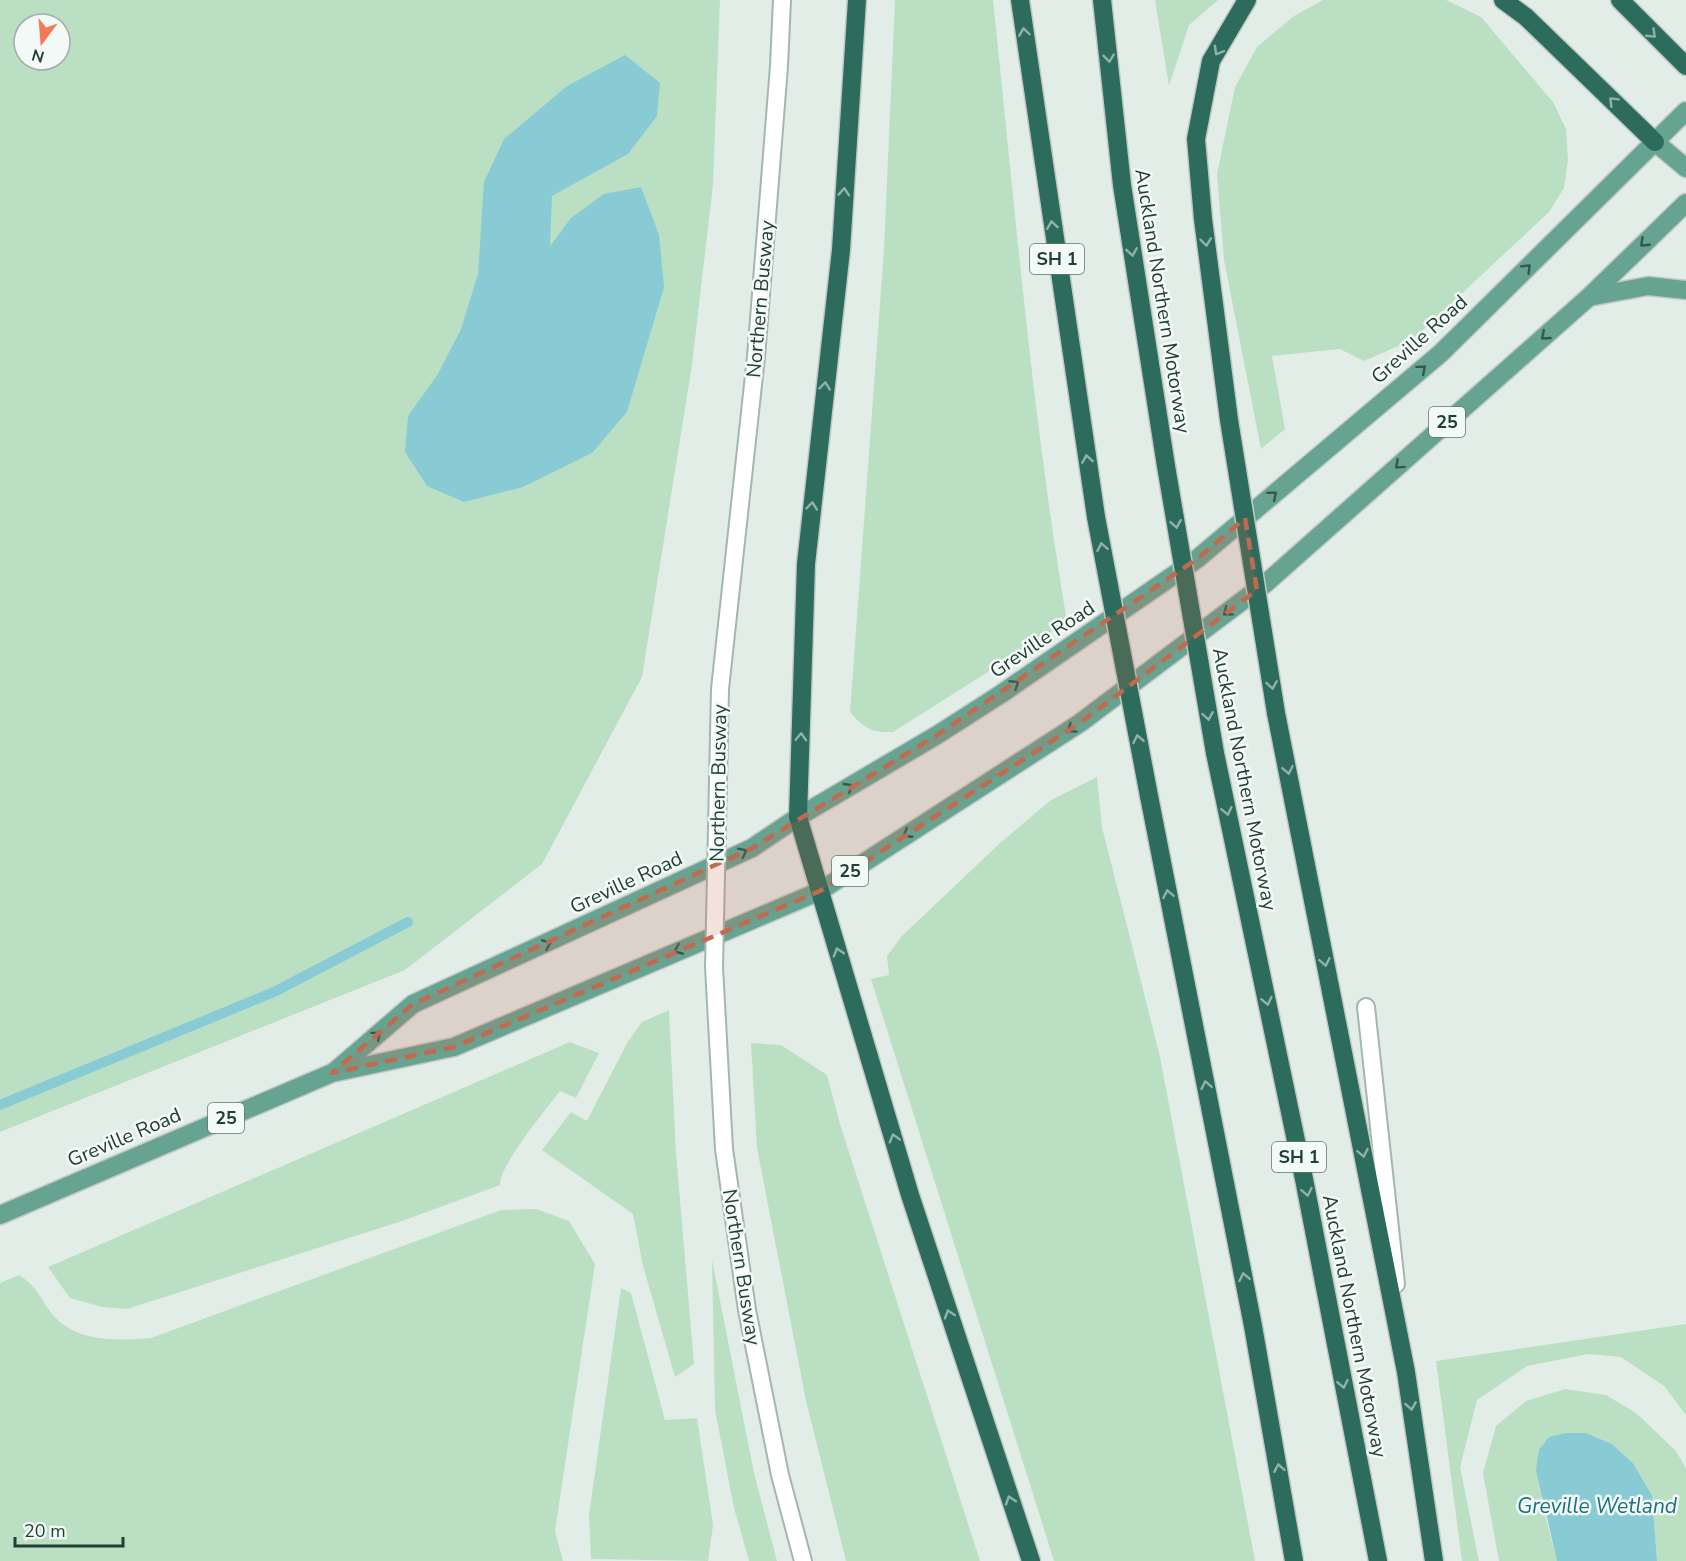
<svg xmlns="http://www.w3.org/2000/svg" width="1686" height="1561" font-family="'Nunito Sans',sans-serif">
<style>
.green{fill:#bbdfc3;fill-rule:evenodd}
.water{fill:#89cbd4}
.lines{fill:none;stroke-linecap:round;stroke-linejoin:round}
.stream{stroke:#89cbd4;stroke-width:10}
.service-casing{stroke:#a5b5af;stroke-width:20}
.primary-casing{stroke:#c1c9c7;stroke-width:21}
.motorway-casing{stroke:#c1c9c7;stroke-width:21}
.service{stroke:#fff;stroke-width:16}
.primary{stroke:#66a491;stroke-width:18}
.motorway{stroke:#2d6c5c;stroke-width:18}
.service-bridge-casing{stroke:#a5b5af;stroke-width:20;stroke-linecap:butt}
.motorway-bridge-casing{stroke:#c1c9c7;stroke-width:21;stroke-linecap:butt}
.service-bridge{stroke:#fff;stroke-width:16}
.motorway-bridge{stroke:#2d6c5c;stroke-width:18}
.oneway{stroke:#90b2a9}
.oneway2{stroke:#33584d}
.marked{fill:#c16a50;fill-opacity:0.2;stroke:#c16a50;stroke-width:4.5;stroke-dasharray:12 8;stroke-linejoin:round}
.labels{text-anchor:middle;stroke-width:5;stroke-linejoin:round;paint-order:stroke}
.shield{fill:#f3f9f6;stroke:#617770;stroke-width:1.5}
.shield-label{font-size:18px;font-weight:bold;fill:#223f36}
.street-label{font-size:20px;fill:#223f36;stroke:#f3f9f6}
.water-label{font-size:21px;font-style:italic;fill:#1a717d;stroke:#f3f9f6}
</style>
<rect width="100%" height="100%" fill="#e3ede8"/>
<g class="green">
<path d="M0 0H720L713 185 692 365 642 677 542 864 405 970 0 1132ZM24 24H60V60H24Z"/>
<path d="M895 0H993C1015 207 1032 416 1067 622L893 732C872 733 863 728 850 712L884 249Z"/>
<path d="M1155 0H1218L1189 25 1169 86Z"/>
<path d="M1323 0H1446L1481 17 1553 102 1566 129 1568 161 1564 188 1549 212 1412 340 1364 361 1340 349 1272 356 1285 429 1261 449 1224 260 1217 174 1235 87 1257 47 1294 16Z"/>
<path d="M1097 777 1102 827 1160 1057 1255 1561H1054L871 979 889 975 887 956 902 936 1000 843 1051 800Z"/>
<path d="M669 1010 676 1153 694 1364 675 1377 643 1266 633 1214 542 1150 571 1112 587 1121 627 1043 642 1022Z"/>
<path d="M570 1042 599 1053 576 1098 560 1091C547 1108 499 1166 500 1185L402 1221 127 1309 102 1307 70 1298 48 1267Z"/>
<path d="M751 1043 781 1045 827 1075 840 1124 980 1561H846L806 1401 757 1148Z"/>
<path d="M536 1209 569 1221 595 1264 555 1531 563 1561H0V1283L19 1275C42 1290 39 1300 55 1317 77 1342 120 1341 151 1338L501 1210Z"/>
<path d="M712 1260 754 1473 777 1561H749L734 1508 715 1410Z"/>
<path d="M621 1288 631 1293 665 1420 697 1418 713 1525 708 1561 591 1559 589 1515Z"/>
<path d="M1686 1324V1415L1664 1386 1621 1357 1588 1354 1527 1366 1477 1400 1460 1467 1479 1561H1462L1436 1361Z"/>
<path d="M1565 1389 1606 1395 1636 1413 1675 1450 1686 1468V1561H1657L1652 1494 1633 1463 1612 1444 1588 1433H1566L1541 1500 1557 1561H1499L1483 1473 1496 1426 1526 1401Z"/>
</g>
<g class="water">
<path d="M625 55 660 83 657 116 628 154 552 196 550 246 571 218 604 194 641 187 659 235 664 287 627 412 592 453 523 487 464 502 427 486 405 452 408 416 438 374 461 329 478 274 484 182 504 139 567 86Z"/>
<path d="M1566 1433H1587L1612 1444 1633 1463 1652 1495 1657 1561H1557L1536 1470 1539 1450 1549 1437Z"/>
</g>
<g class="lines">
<path class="stream" d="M0 1105 274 992 408 922"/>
<defs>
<g id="service">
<path d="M779 66 782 0"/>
<path d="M1366 1007 1396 1284"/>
<path d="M724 1149 747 1310 780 1475 803 1561"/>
</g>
<g id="primary">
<path d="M1655 142 1686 168"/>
<path d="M1589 297 1648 286 1686 290"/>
<path d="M334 1072 413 1004 752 848 798 817 937 735 1001 694 1197 559 1441 353 1686 111"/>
<path d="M0 1215 332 1073 454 1047 820 891 1080 723 1266 583 1589 297 1686 203"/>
</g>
<g id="motorway">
<path d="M857 0 841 250 806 564 798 817 910 1195 1031 1561"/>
<path d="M1020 0 1096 517"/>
<path d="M1102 0 1122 185 1166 466"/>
<path d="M1503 0 1526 17 1655 142"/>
<path d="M1620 0 1686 66"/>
<path d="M1229 420 1203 219 1196 139 1211 61 1247 0"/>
<path d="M1276 713 1406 1372 1434 1561"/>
<path d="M1215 753 1304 1179 1378 1561"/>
<path d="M1149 796 1253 1326 1294 1561"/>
</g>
</defs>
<use href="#service" class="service-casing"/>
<use href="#primary" class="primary-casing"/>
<use href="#motorway" class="motorway-casing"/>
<use href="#service" class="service"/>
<use href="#primary" class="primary"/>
<use href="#motorway" class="motorway"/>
<defs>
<path id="service-bridge" d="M724 1149 714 967 720 689 756 357 779 66"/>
<g id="motorway-bridge">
<path d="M1229 420 1276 713"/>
<path d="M1166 466 1215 753"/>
<path d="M1096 517 1149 796"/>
</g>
</defs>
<use href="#service-bridge" class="service-bridge-casing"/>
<use href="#motorway-bridge" class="motorway-bridge-casing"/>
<use href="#service-bridge" class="service-bridge"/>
<use href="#motorway-bridge" class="motorway-bridge"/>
</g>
<defs><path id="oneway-chevron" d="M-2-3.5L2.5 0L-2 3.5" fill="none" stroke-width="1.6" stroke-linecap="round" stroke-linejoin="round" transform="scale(1.5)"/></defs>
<g class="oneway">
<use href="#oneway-chevron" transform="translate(1024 32) rotate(-98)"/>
<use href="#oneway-chevron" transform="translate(1652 34) rotate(44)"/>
<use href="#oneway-chevron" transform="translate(1218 51) rotate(120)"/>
<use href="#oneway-chevron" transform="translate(1109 58) rotate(84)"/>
<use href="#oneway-chevron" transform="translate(1613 101) rotate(-135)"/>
<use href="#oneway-chevron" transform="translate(844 192) rotate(-86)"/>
<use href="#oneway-chevron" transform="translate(1052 225) rotate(-99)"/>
<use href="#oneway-chevron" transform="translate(1206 242) rotate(83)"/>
<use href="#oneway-chevron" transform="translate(1132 252) rotate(81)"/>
<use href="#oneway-chevron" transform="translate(825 386) rotate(-84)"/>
<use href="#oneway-chevron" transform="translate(1087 459) rotate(-99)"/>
<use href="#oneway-chevron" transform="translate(812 506) rotate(-84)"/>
<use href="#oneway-chevron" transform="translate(1176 524) rotate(80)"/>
<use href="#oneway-chevron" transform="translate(1102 547) rotate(-101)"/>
<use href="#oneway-chevron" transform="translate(1272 685) rotate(81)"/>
<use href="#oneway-chevron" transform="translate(1208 716) rotate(80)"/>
<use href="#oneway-chevron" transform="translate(801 737) rotate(-88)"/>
<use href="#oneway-chevron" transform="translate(1138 739) rotate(-101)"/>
<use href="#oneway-chevron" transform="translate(1288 770) rotate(79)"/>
<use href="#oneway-chevron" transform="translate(1227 811) rotate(78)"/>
<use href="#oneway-chevron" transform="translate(1168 894) rotate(-101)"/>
<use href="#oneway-chevron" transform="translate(838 952) rotate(-107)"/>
<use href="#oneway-chevron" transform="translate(1325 962) rotate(79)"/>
<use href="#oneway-chevron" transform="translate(1267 1001) rotate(78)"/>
<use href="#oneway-chevron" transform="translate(1206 1085) rotate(-101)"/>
<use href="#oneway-chevron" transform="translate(894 1138) rotate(-106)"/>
<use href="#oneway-chevron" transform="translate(1363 1153) rotate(79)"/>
<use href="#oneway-chevron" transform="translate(1307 1192) rotate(79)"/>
<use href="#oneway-chevron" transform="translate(1244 1277) rotate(-101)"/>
<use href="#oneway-chevron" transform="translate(949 1314) rotate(-108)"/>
<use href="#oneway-chevron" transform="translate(1343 1384) rotate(79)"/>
<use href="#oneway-chevron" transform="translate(1411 1406) rotate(81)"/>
<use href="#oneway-chevron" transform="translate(1279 1468) rotate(-100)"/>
<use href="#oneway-chevron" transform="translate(1010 1500) rotate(-108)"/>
</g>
<g class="oneway2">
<use href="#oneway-chevron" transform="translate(1644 243) rotate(136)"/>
<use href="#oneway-chevron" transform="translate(1527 268) rotate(-45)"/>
<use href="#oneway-chevron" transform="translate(1545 336) rotate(139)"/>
<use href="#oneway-chevron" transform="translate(1422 369) rotate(-40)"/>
<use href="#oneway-chevron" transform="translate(1399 465) rotate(138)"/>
<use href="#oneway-chevron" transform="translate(1273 495) rotate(-40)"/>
<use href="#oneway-chevron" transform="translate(1227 612) rotate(143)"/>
<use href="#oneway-chevron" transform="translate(1015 684) rotate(-34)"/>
<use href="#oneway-chevron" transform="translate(1071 729) rotate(146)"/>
<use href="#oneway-chevron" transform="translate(849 787) rotate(-30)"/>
<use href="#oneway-chevron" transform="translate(907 834) rotate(147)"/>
<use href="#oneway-chevron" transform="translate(743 852) rotate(-26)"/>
<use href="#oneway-chevron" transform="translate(547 944) rotate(-24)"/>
<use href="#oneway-chevron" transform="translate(678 950) rotate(157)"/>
<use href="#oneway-chevron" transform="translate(377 1035) rotate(-40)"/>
</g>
<path class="marked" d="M1245 518 1257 590 1080 723 820 891 454 1047 332 1073 413 1004 752 848 937 735 1197 559Z"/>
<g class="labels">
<g class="shield">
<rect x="1030" y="244" width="54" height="30" rx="4.5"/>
<rect x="1429" y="407" width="36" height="30" rx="4.5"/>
<rect x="832" y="856" width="36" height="30" rx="4.5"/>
<rect x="208" y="1103" width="36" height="30" rx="4.5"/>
<rect x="1272" y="1142" width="54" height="30" rx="4.5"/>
</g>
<g class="shield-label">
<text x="1057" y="265">SH 1</text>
<text x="1447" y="428">25</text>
<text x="850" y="877">25</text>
<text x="226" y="1124">25</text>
<text x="1299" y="1163">SH 1</text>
</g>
<g class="street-label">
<text transform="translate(760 299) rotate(-85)" y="7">Northern Busway</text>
<text transform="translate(1163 301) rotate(81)" y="7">Auckland Northern Motorway</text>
<text transform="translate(1419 339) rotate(-42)" y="7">Greville Road</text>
<text transform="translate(1042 639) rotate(-34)" y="7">Greville Road</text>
<text transform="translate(1245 779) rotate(79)" y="7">Auckland Northern Motorway</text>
<text transform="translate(718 783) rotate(-89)" y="7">Northern Busway</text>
<text transform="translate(626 882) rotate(-25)" y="7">Greville Road</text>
<text transform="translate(124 1137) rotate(-23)" y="7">Greville Road</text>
<text transform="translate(742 1267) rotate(81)" y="7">Northern Busway</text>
<text transform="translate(1355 1326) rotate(79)" y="7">Auckland Northern Motorway</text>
</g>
<g class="water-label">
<text x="1597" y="1513">Greville Wetland</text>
</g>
</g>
<g transform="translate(42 42) rotate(196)"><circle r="28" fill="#f3f9f6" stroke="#9fafa9" stroke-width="1.5"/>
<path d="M0-4.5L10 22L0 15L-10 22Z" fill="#f67858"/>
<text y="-9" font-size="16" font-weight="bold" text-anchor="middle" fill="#223f36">N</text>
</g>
<path d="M15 1537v9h108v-9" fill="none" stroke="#223f36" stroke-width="3"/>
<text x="24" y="1537" font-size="18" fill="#223f36" stroke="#f3f9f6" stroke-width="4.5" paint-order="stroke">20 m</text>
</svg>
